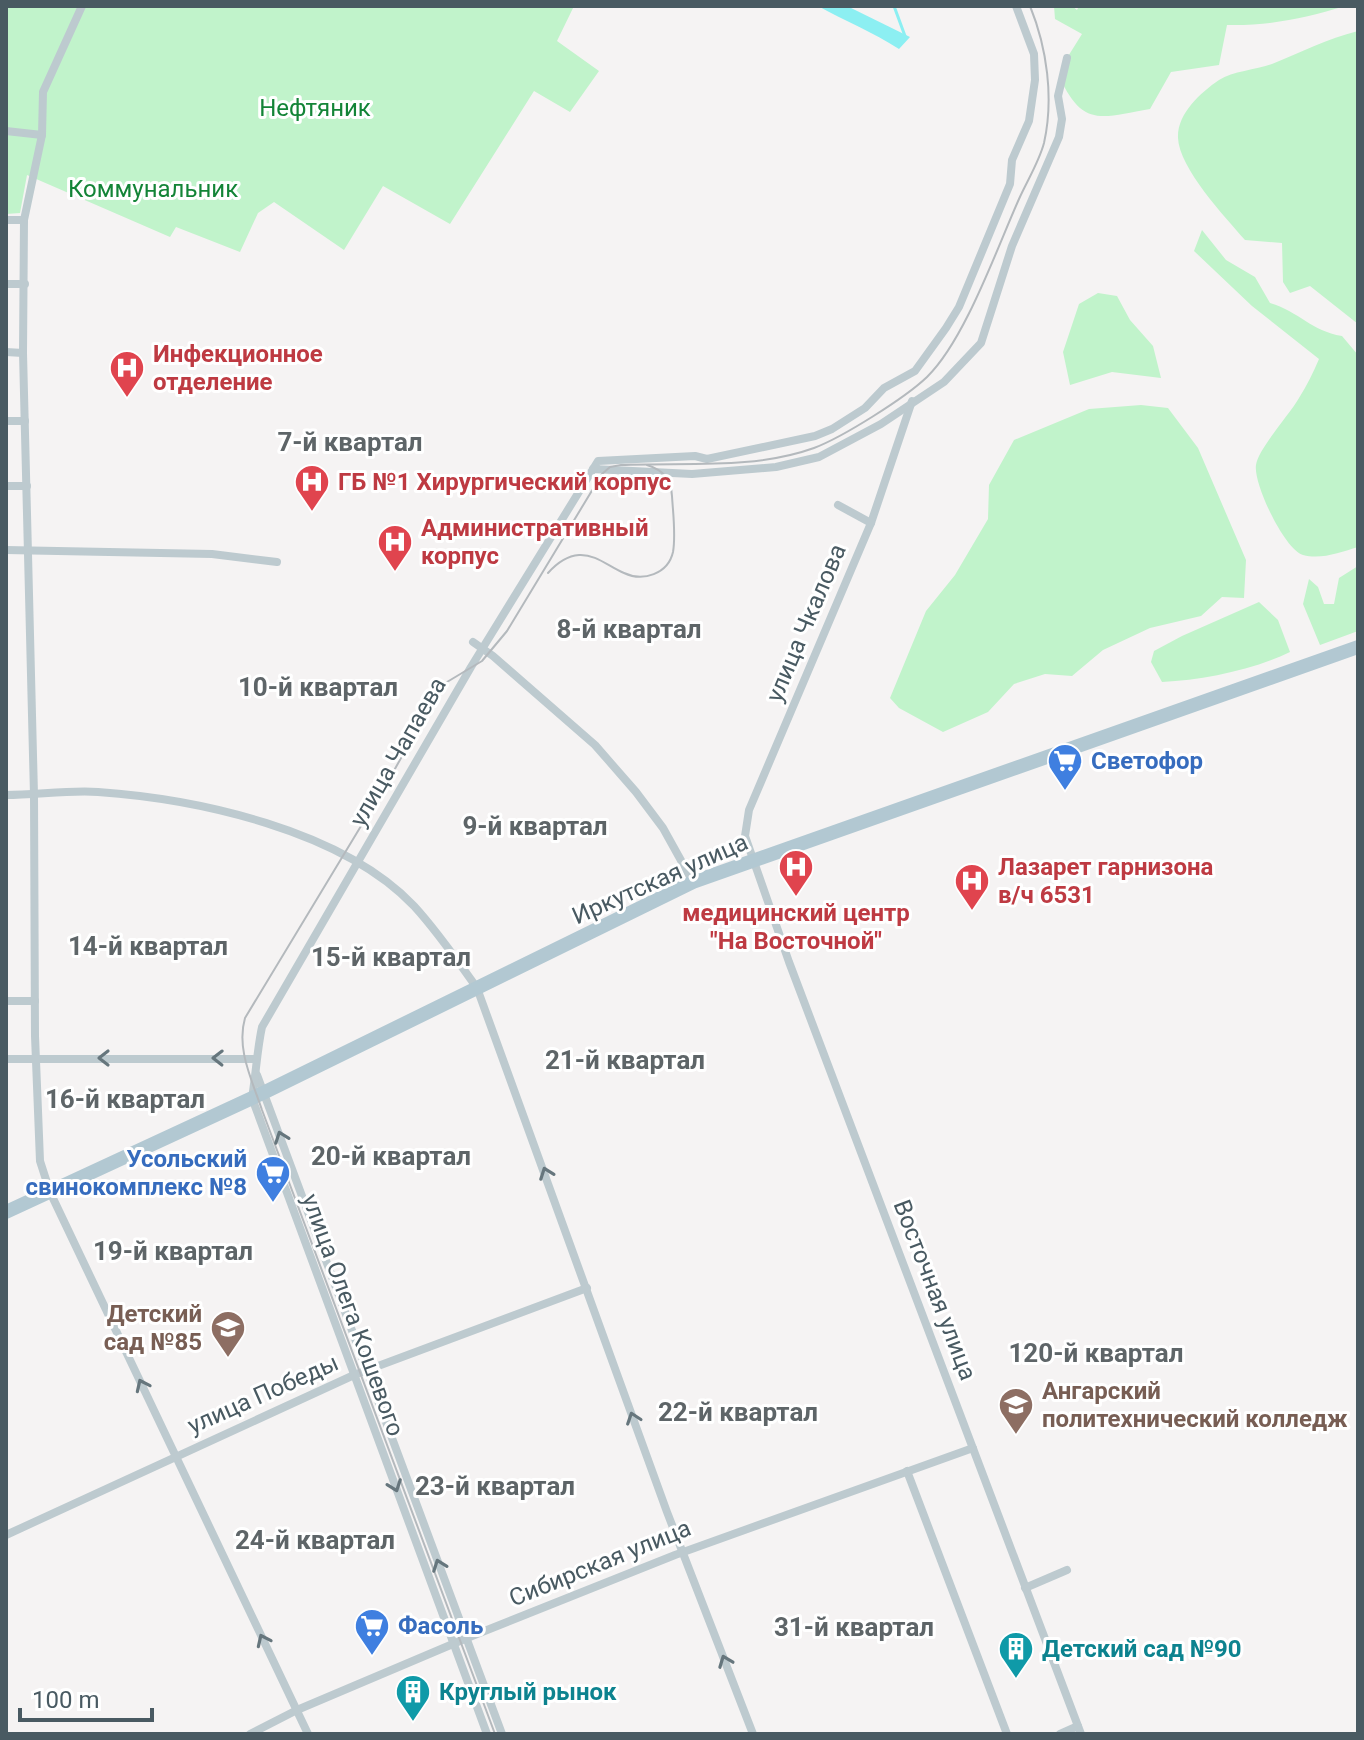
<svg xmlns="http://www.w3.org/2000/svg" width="1364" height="1740" font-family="Roboto,sans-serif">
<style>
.green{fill:#c1f3cb}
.water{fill:#8ceff2}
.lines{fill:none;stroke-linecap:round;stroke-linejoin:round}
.stream{stroke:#8ceff2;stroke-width:3}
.street{stroke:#bdcacf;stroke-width:8}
.primary{stroke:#b2c8d2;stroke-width:14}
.tram{stroke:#b4b9bd;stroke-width:2}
.oneway{stroke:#66767d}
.labels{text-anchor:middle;stroke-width:6;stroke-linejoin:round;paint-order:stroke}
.park-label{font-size:24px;fill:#138437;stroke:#fff}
.health-label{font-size:24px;font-weight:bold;fill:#be3a42;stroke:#fff;text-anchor:start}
.street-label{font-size:24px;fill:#495a62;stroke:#fff}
.shop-label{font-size:24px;font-weight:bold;fill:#366cbe;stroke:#fff;text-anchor:start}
.education-label{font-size:24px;font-weight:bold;fill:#785e54;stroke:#fff;text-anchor:end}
.culture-label{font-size:24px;font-weight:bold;fill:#0d838f;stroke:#fff;text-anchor:start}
.neighbourhood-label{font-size:26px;font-weight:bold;fill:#5e6568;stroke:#fff}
</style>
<rect width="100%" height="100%" fill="#f5f3f3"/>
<g class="green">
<path d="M6 6H574L557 41 599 71 570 112 534 91 450 224 383 186 344 250 274 202 258 213 240 252 176 227 170 237 27 175 20 213 6 214Z"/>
<path d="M1054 6H1072L1077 10 1079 6H1345C1306 18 1269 26 1227 25L1219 65 1171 72 1150 109C1102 117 1083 129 1059 76L1067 58 1082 34 1055 19Z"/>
<path d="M1358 31V324L1310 286 1290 293 1283 282 1282 243 1245 240C1225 217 1179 168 1178 138 1177 114 1200 93 1219 80 1233 71 1255 70 1272 64 1301 52 1327 39 1358 31Z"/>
<path d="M1202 230 1226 260 1255 277 1270 303C1300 312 1311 331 1342 336L1358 355V547C1341 552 1321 560 1303 555 1285 550 1253 484 1256 465 1258 449 1290 414 1299 398 1307 385 1313 373 1319 359L1252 306 1194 251Z"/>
<path d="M1098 293 1117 296 1130 320 1153 346 1161 378 1112 372 1070 385 1063 352 1079 304Z"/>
<path d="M1141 405 1168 408 1198 448 1246 560 1244 598 1222 597 1201 616 1150 628 1103 650 1072 676 1045 674 1014 684 988 712 943 732 899 708 890 698 926 611 955 575 988 519 989 485 1014 440 1089 409Z"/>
<path d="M1358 566V631L1320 645 1303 604 1309 579 1318 587 1324 604H1334L1339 578Z"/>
<path d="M1259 602 1278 620 1290 652C1253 670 1203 680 1162 682L1151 662 1154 651 1182 636Z"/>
</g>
<path class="water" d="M818 6H847L910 37 899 49C873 32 845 21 818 6Z"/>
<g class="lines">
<path class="stream" d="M894 6 905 36"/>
<g class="street">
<path d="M82 6 43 92 42 135 24 220 23 353 34 795 35 1036 40 1161 50 1192 308 1734"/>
<path d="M6 131 42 135"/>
<path d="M6 220H24"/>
<path d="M6 284H25"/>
<path d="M6 352 23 353"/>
<path d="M912 401 871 523 749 810 745 836 789 962 1081 1734"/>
<path d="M6 421H25"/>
<path d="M593 469 692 474 776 467 819 457 881 424 944 382 981 343 1012 246 1059 137 1062 119 1058 96 1067 58"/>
<path d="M6 486H27"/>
<path d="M838 505 871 523"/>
<path d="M6 550 212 554 277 562"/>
<path d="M473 642 493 656 595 745 636 792 663 828 693 882"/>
<path d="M6 795C36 795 68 790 98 792 198 799 342 830 414 906 437 931 457 960 477 988L667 1512 753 1734"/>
<path d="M6 1001H35"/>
<path d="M6 1059H255"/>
<path d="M257 1075 502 1734"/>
<path d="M907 1471 1007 1734"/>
<path d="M6 1535 354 1375 587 1288"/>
<path d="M1025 1588 1067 1570"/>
<path d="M250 1734 297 1710 467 1638 675 1555 973 1448"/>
<path d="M487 1734 252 1098C256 1074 257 1050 262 1027L471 667 598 461 695 456 707 459 815 436 832 429 865 408 884 388 915 371 946 328 959 307 1010 184 1012 160 1029 121 1035 80 1034 54 1016 6"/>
<path d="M1060 1734 1078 1726"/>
</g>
<path class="primary" d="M6 1212 265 1092 693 882 1358 647"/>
<g class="tram">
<path d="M548 573C556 564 566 556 579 555 596 554 609 567 624 573 643 582 668 574 673 552 676 535 673 513 672 496 671 479 663 470 647 465"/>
<path d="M495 1734 262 1110C252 1080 236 1049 245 1018L387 783 442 685 482 661 507 631 602 474 610 467 621 465C684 462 753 470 814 448 843 437 905 398 927 377 965 340 997 248 1019 199 1027 181 1039 162 1044 143 1054 98 1047 48 1030 6"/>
</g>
</g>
<defs><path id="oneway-chevron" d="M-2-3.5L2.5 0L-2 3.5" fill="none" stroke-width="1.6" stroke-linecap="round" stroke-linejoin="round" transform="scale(2)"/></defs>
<g class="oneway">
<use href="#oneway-chevron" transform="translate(104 1058) rotate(180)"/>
<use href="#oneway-chevron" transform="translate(218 1058) rotate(-179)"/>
<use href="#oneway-chevron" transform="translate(281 1137) rotate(-110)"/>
<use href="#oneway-chevron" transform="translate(546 1173) rotate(-110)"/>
<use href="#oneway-chevron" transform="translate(142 1385) rotate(-115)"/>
<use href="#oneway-chevron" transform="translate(633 1418) rotate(-109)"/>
<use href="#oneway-chevron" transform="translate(395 1486) rotate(70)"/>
<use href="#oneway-chevron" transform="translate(439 1565) rotate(-110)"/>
<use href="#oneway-chevron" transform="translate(263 1640) rotate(-115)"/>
<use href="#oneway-chevron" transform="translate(725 1661) rotate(-111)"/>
</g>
<defs>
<symbol id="hospital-pin" viewBox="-11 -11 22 30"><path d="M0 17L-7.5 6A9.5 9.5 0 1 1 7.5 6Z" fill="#e0444e" stroke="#fff"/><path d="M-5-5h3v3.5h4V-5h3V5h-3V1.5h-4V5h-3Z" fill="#fff"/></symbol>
<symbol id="supermarket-pin" viewBox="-11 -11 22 30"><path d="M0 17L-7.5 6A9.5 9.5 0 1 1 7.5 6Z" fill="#3f7fe0" stroke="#fff"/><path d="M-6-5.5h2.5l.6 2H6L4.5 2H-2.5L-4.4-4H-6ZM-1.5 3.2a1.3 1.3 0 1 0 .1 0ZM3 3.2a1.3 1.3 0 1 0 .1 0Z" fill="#fff"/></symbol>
<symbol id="school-pin" viewBox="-11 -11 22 30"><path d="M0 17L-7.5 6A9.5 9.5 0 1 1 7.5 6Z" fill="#8d6e63" stroke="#fff"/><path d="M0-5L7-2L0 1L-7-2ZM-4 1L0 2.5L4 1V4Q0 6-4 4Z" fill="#fff"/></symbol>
<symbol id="building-pin" viewBox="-11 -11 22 30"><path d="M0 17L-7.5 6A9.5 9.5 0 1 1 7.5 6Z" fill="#0f9aa8" stroke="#fff"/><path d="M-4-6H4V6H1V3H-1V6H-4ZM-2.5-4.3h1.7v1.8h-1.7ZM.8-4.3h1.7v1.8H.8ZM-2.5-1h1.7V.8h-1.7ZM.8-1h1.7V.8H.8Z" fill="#fff"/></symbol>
</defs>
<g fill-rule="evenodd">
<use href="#hospital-pin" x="107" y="348" width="40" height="54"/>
<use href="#hospital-pin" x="292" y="462" width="40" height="54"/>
<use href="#hospital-pin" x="375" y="522" width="40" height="54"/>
<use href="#supermarket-pin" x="1045" y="741" width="40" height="54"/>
<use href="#hospital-pin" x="776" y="847" width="40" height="54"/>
<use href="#hospital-pin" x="952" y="861" width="40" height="54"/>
<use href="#supermarket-pin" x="253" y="1153" width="40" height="54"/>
<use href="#school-pin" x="208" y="1308" width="40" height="54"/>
<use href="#school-pin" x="996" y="1385" width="40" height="54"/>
<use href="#supermarket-pin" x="352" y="1606" width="40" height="54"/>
<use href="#building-pin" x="996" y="1629" width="40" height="54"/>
<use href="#building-pin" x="393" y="1672" width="40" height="54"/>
</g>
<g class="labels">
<g class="park-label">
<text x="315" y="116">Нефтяник</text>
<text x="153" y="197">Коммунальник</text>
</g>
<g class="health-label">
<text x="153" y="362">Инфекционное<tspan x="153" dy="28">отделение</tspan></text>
<text x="338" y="490">ГБ №1 Хирургический корпус</text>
<text x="421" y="536">Административный<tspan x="421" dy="28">корпус</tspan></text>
<text x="998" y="875">Лазарет гарнизона<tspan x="998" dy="28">в/ч 6531</tspan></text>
<text x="796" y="921" text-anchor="middle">медицинский центр<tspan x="796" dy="28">"На Восточной"</tspan></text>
</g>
<g class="street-label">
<text transform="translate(806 623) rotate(-67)" y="8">улица Чкалова</text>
<text transform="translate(398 752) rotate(-60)" y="8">улица Чапаева</text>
<text transform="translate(660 879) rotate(-24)" y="8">Иркутская улица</text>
<text transform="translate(935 1290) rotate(69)" y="8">Восточная улица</text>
<text transform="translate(353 1315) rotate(70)" y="8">улица Олега Кошевого</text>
<text transform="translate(263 1394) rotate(-24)" y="8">улица Победы</text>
<text transform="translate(600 1563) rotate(-22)" y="8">Сибирская улица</text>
</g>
<g class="shop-label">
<text x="1091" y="769">Светофор</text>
<text x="247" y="1167" text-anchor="end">Усольский<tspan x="247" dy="28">свинокомплекс №8</tspan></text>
<text x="398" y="1634">Фасоль</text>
</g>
<g class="education-label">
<text x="202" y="1322">Детский<tspan x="202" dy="28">сад №85</tspan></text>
<text x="1042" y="1399" text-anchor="start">Ангарский<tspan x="1042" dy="28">политехнический колледж</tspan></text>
</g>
<g class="culture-label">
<text x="1042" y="1657">Детский сад №90</text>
<text x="439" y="1700">Круглый рынок</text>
</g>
<g class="neighbourhood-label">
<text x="350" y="451">7-й квартал</text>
<text x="629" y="638">8-й квартал</text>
<text x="318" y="696">10-й квартал</text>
<text x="535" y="835">9-й квартал</text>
<text x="148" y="955">14-й квартал</text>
<text x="391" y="966">15-й квартал</text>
<text x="625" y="1069">21-й квартал</text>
<text x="125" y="1108">16-й квартал</text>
<text x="391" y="1165">20-й квартал</text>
<text x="173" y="1260">19-й квартал</text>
<text x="1096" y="1362">120-й квартал</text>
<text x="738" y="1421">22-й квартал</text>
<text x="495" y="1495">23-й квартал</text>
<text x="315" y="1549">24-й квартал</text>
<text x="854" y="1636">31-й квартал</text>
</g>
</g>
<rect width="1364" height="1740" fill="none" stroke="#495a62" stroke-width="16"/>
<path d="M20 1708v12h132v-12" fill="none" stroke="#495a62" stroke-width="4"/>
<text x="32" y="1708" font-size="24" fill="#495a62" stroke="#ffffff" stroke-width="6" paint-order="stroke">100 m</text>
</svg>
